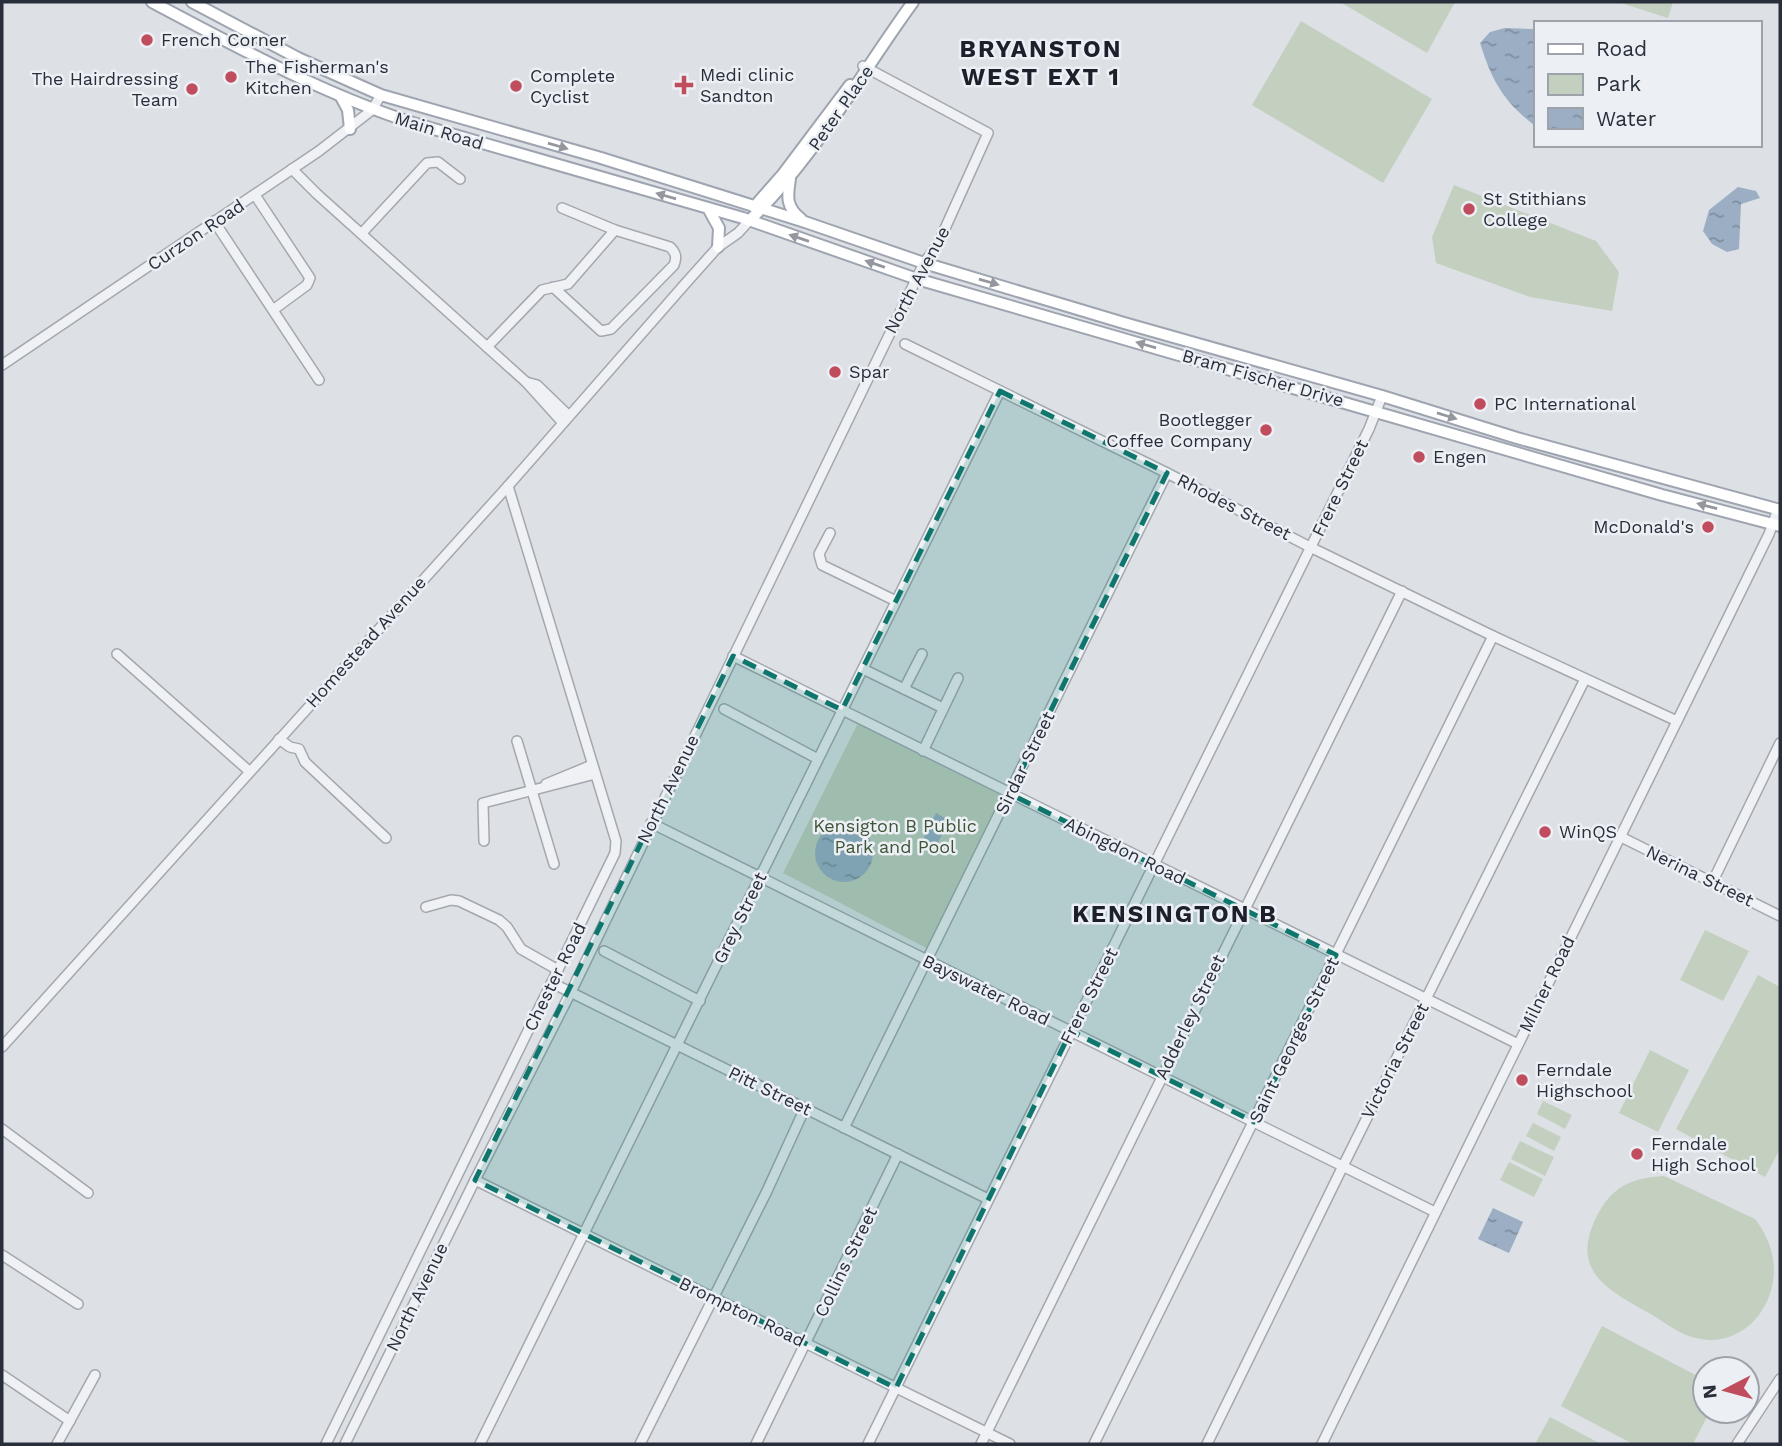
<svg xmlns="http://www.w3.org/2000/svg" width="1782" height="1446" font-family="'Work Sans',sans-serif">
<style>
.park{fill:#c3cfbf}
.water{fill:url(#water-ripples)}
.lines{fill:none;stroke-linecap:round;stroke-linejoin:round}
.minor-casing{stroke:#a3a8af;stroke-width:12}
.major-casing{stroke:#9ea5b0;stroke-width:14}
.minor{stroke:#f0f1f4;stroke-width:9}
.major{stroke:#fff;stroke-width:10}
.oneway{fill:#94979d}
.marked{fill:#0f766e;fill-opacity:0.2;stroke:#0f766e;stroke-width:5;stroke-dasharray:14 9;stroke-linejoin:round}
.poi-dot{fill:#c04d5e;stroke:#eceff4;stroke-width:2.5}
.labels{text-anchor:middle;stroke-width:5;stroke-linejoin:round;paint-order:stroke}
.poi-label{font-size:18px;fill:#282f3b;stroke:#eceff4;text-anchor:start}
.street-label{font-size:18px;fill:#282f3b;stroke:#eceff4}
.park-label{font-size:18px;fill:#3d5537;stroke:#eceff4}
.district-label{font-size:24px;font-weight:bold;letter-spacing:2px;fill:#1b202b;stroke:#eceff4}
</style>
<defs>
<pattern id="water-ripples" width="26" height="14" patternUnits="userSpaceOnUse" patternTransform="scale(1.75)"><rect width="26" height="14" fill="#9baec3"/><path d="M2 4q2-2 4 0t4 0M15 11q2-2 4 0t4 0" fill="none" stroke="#7e8ea0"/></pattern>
</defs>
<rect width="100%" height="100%" fill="#dde1e6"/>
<g class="park">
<path d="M1340 2H1455L1427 53Z"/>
<path d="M1618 2H1673L1668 18Z"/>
<path d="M1301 21 1432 99 1383 183 1252 105Z"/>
<path d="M1454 185 1596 241 1619 272 1612 311 1530 297 1436 263 1432 237Z"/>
<path d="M861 717 1014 791 930 950 783 873Z"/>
<path d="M1705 930 1749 951 1723 1001 1680 980Z"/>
<path d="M1758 975 1780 987V1149L1765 1177 1676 1129Z"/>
<path d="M1650 1050 1689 1070 1658 1132 1619 1113Z"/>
<path d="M1543 1101 1572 1115 1565 1129 1537 1114Z"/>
<path d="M1533 1123 1561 1137 1554 1151 1526 1136Z"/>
<path d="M1520 1141 1554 1157 1545 1176 1511 1159Z"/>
<path d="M1509 1162 1543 1179 1534 1197 1500 1180Z"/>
<path d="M1664 1176 1755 1219C1773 1242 1780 1271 1768 1299 1756 1328 1727 1346 1696 1338 1680 1335 1663 1321 1649 1313 1604 1288 1568 1269 1599 1212 1615 1184 1634 1178 1664 1176Z"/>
<path d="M1602 1326 1705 1380V1411H1710L1693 1444H1633L1561 1406Z"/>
<path d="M1550 1417 1601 1444H1535Z"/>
</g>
<g class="water">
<path d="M1505 28 1535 29V126C1503 101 1492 81 1480 43L1490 32Z"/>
<path d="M1738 187 1756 191 1760 198 1741 204 1739 249 1727 252 1712 244 1703 231 1709 210Z"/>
<path d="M936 813 949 820 935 849 922 842Z"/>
<circle cx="844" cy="853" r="29"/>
<path d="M1493 1208 1523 1222 1509 1253 1478 1239Z"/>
</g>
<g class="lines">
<defs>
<g id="minor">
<path d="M292 169 317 194 526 382 563 423"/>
<path d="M255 195 310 278 307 285 273 310"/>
<path d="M562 208 615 230"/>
<path d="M214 221 319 380"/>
<path d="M362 233 427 163 438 162 460 179"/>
<path d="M905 344 1167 473 1310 547 1493 636 1677 721"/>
<path d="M487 347 542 290 568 284 615 230 670 247C676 253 677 257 674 265L611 329 601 331 553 287"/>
<path d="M2 365 319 151 372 110 381 95"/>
<path d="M526 382 537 385 569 416"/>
<path d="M830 533 819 554 822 565 896 601"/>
<path d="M117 654 249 771"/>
<path d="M733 656 1518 1044"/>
<path d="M863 669 943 708"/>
<path d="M904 689 922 654"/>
<path d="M724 709 818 759"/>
<path d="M279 739 290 747 299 749 305 762 386 838"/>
<path d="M517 741 554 864"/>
<path d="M923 751 958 678"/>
<path d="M546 784 592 765"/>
<path d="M651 823 1435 1212"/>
<path d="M1621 837 1780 916"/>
<path d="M484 841 483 803 595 774"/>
<path d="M1712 883 1780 743"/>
<path d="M426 907 451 900 459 901 499 920 507 927 521 949 558 970"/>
<path d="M604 951 700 1001"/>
<path d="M552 983 988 1199"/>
<path d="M2 1047 508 486 685 284 718 247 738 233 749 221"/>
<path d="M844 1128 1167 473"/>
<path d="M2 1129 88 1193"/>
<path d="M475 1180 1010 1444"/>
<path d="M2 1255 78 1304"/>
<path d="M2 1375 70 1421"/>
<path d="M57 1444 95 1375"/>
<path d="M326 1444 615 853 616 841 508 486"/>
<path d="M345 1444 475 1180 571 992 924 263 938 244 988 133 863 66"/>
<path d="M480 1444 1000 391"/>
<path d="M640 1444 766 1193 805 1108"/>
<path d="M756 1444 898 1154"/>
<path d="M868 1444 1369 429 1382 396"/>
<path d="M981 1444 1402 591"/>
<path d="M1094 1444 1493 636"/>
<path d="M1207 1444 1343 1166 1585 679"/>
<path d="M1322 1444 1769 534 1778 509"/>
<path d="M1737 1444 1780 1379"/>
</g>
<g id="major">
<path d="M152 2C237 47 321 93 413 123L743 218 917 279 1662 495 1780 526"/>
<path d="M192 2 298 58 381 95 601 158 805 222 924 263 1124 323 1382 396 1517 438 1780 510"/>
<path d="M341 97 348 110 350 129"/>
<path d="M790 179C787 197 786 207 801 219"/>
<path d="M754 207 783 174 850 85"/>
<path d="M708 208 719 228 718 247"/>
<path d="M749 221C816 156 859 76 913 2"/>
</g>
</defs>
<use href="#minor" class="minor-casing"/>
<use href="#major" class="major-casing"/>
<use href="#minor" class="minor"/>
<use href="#major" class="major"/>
</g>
<defs><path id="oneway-solid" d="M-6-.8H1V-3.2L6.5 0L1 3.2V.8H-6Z" transform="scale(1.75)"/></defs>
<g class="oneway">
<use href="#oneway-solid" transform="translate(558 146) rotate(16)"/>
<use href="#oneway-solid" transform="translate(666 196) rotate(-164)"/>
<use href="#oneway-solid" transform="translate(799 238) rotate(-161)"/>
<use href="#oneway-solid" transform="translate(875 264) rotate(-161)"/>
<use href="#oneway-solid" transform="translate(989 282) rotate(16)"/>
<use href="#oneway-solid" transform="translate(1146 345) rotate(-164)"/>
<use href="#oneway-solid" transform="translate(1447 416) rotate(17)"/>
<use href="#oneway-solid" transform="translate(1707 506) rotate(-165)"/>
</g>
<path class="marked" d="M1000 391 1167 473 1010 794 1336 955 1254 1122 1071 1031 896 1388 475 1180 733 656 842 710Z"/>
<g class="poi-dot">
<circle cx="147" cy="40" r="7"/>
<circle cx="231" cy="77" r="7"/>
<path d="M680.5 74.5h7v7h7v7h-7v7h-7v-7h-7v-7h7z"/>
<circle cx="516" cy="86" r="7"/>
<circle cx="192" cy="89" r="7"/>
<circle cx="1469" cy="209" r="7"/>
<circle cx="835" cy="372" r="7"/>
<circle cx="1480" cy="404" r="7"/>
<circle cx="1266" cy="430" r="7"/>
<circle cx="1419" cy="457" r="7"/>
<circle cx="1708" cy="527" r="7"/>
<circle cx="1545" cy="832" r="7"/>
<circle cx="1522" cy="1080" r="7"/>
<circle cx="1637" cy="1154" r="7"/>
</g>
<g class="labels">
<g class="poi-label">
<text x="161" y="46">French Corner</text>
<text x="245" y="73">The Fisherman's<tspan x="245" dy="21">Kitchen</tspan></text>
<text x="700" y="81">Medi clinic<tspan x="700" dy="21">Sandton</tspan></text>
<text x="530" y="82">Complete<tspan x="530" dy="21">Cyclist</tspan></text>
<text x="178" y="85" text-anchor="end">The Hairdressing<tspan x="178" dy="21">Team</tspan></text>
<text x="1483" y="205">St Stithians<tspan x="1483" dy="21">College</tspan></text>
<text x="849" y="378">Spar</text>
<text x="1494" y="410">PC International</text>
<text x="1252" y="426" text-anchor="end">Bootlegger<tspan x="1252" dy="21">Coffee Company</tspan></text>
<text x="1433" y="463">Engen</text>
<text x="1694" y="533" text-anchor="end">McDonald's</text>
<text x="1559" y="838">WinQS</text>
<text x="1536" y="1076">Ferndale<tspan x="1536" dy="21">Highschool</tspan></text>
<text x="1651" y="1150">Ferndale<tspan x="1651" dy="21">High School</tspan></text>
</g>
<g class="street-label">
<text transform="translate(841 108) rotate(-55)" y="6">Peter Place</text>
<text transform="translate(439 131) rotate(17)" y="6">Main Road</text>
<text transform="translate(196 235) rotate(-34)" y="6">Curzon Road</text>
<text transform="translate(917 280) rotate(-62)" y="6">North Avenue</text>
<text transform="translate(1263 378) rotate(16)" y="6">Bram Fischer Drive</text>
<text transform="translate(1340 488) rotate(-64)" y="6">Frere Street</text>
<text transform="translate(1234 507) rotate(27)" y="6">Rhodes Street</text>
<text transform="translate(366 642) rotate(-48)" y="6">Homestead Avenue</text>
<text transform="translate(1025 763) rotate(-64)" y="6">Sirdar Street</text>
<text transform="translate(668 789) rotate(-64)" y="6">North Avenue</text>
<text transform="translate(1125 851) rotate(26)" y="6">Abingdon Road</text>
<text transform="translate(1700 876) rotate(26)" y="6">Nerina Street</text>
<text transform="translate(740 918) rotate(-64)" y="6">Grey Street</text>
<text transform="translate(555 977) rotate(-64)" y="6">Chester Road</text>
<text transform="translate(1547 984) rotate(-64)" y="6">Milner Road</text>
<text transform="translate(986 990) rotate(26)" y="6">Bayswater Road</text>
<text transform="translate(1089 996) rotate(-63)" y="6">Frere Street</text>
<text transform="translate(1190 1017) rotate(-64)" y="6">Adderley Street</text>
<text transform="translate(1294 1040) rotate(-64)" y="6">Saint Georges Street</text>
<text transform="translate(1395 1061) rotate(-63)" y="6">Victoria Street</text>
<text transform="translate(770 1091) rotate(26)" y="6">Pitt Street</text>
<text transform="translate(846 1262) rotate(-64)" y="6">Collins Street</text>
<text transform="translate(417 1297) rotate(-64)" y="6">North Avenue</text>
<text transform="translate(742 1312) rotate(26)" y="6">Brompton Road</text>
</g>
<g class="park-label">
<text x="895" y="832">Kensigton B Public<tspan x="895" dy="21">Park and Pool</tspan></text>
</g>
<g class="district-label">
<text x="1041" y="57">BRYANSTON<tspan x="1041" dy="28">WEST EXT 1</tspan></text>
<text x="1175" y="922">KENSINGTON B</text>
</g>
</g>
<rect width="1782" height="1446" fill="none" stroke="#282f3b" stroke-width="7"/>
<rect x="1534" y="21" width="228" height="126" fill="#eceff4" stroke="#9ea2aa" stroke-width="2"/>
<rect x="1548" y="44" width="35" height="10" fill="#ffffff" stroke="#9ea2aa" stroke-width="2"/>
<text x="1596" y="56" font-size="21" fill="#282f3b">Road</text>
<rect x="1548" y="74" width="35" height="21" fill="#c3cfbf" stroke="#9ea2aa" stroke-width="2"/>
<text x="1596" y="91" font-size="21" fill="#282f3b">Park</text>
<rect x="1548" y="108" width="35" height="21" fill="url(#water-ripples)" stroke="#9ea2aa" stroke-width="2"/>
<text x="1596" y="126" font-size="21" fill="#282f3b">Water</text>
<g transform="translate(1726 1390) rotate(264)"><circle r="33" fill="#eceff4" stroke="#9ea2aa" stroke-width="2"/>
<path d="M0-5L12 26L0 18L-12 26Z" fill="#c04d5e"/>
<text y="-10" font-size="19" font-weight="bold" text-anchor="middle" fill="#282f3b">N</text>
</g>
</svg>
